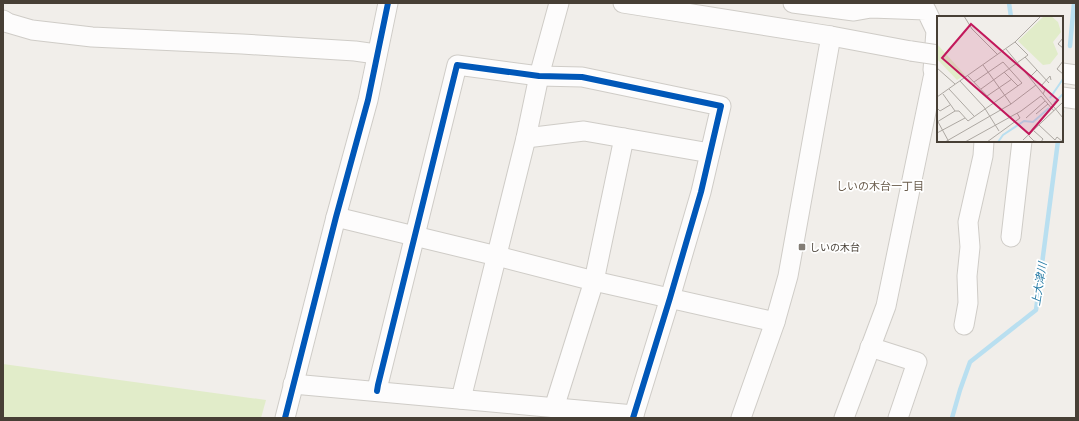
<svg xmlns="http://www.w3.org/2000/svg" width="1079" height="421" font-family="Overpass,'Noto Sans JP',sans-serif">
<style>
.green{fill:#e1ecc9}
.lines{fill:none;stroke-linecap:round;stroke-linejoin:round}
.stream{stroke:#b9dff0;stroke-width:4.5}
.minor-casing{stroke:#cfccc7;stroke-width:21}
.minor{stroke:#fdfcfc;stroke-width:19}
.minor-bridge-casing{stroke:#cfccc7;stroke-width:21;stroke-linecap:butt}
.minor-bridge{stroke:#fdfcfc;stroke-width:19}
.cycleway-casing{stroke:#fff;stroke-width:8}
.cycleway{stroke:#0057b8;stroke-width:6}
.poi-dot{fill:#827c74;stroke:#fff;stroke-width:1.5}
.labels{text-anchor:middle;stroke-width:3.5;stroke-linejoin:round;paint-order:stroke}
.poi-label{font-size:10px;fill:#473f35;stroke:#fff;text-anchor:start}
.neighbourhood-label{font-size:11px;fill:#6a5c4c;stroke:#fff}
.water-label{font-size:11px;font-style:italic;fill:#287ca6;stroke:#fff}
.inset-river{fill:none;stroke:#b9dff0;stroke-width:2}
.inset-road{fill:none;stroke:#ada8a2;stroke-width:1}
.view{fill:#c2185b;fill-opacity:0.15;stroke:#c2185b;stroke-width:2}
.inset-edge{fill:none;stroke:#473f35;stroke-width:2}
</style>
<rect width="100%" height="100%" fill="#f1eeea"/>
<path class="green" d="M3 364 266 400 261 418H3Z"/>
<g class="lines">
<g class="stream">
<path d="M1009 3 1011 17"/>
<path d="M1070 46 1074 3"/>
<path d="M1062 112V111"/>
<path d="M952 418 960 390 970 362 1036 310 1058 141"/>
</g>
<defs>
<g id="minor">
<path d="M623 3 831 36 911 51"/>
<path d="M793 3 854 11 871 8 926 10 936 31 933 70"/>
<path d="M3 20 8 23 32 30 92 37 242 44 355 51 376 54"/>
<path d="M1062 73 1076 75"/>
<path d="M1062 97 1076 99"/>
<path d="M526 138 584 131 710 153"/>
<path d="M336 217 497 256 594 281 775 322"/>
<path d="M1011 237 1022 141"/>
<path d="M964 325 968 303 967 276 970 247 968 222 983 156 984 141"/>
<path d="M870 347 917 362 898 418"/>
<path d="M293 384 634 415"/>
<path d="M377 391 378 385 457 65 539 76 582 77 721 106 701 192 670 298 633 418"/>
<path d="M461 399 526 138 539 76 559 3"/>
<path d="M554 408 594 281 624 138"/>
<path d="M285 418 336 217 368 100 388 3"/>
<path d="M741 418 775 322 788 276 831 36"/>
<path d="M844 418 886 306 933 78 938 79"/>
</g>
</defs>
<use href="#minor" class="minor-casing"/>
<use href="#minor" class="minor"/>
<defs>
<path id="minor-bridge" d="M911 51 938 55"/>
</defs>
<use href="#minor-bridge" class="minor-bridge-casing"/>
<use href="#minor-bridge" class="minor-bridge"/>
<defs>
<g id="cycleway">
<path d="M377 391 378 385 457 65 539 76 582 77 721 106 701 192 670 298 633 418"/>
<path d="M285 418 336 217 368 100 388 3"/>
</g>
</defs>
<use href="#cycleway" class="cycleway-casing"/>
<use href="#cycleway" class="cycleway"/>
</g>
<rect class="poi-dot" x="798" y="243" width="8" height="8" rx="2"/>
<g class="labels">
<g class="poi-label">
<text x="810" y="251">しいの木台</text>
</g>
<g class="neighbourhood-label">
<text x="880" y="190">しいの木台一丁目</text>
</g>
<g class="water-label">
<text transform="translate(1039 284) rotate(-81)" y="4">上大津川</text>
</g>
</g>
<g transform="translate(937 16)">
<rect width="126" height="126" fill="#f1eeea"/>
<path d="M107 0H114L121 6 124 16 116 26 121 38 113 48 106 49 81 25ZM0 28 28 59 20 64 0 43Z" fill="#e1ecc9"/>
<path class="inset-river" d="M113 82 126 63M117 87 126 78M61 126 66 119 87 105 96 106 112 92"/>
<path class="inset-road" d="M27 0 35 13 61 39M126 22 121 28 126 32M69 33 126 102M88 41 112 67M126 45 120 53 126 58M46 49 74 88M0 52 18 68M100 54 94 60 108 74 106 78M67 56 81 70M31 60 56 86M23 65 47 91 62 115M104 70 113 60 114 64M12 73 37 100M44 73 91 39 78 26M6 78 18 95H22L31 105 85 67 66 46 37 66M50 80 75 63M0 81 78 26 104 0M0 92 3 95 13 89M99 98 111 88M89 102 108 85M0 104 12 126M0 106 18 95M102 109 118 124 120 121 126 126M97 115 106 123 104 126M0 117 28 102M92 120 97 125 103 126M86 124 126 86M8 126 74 88 99 69M28 126 84 95 104 80 117 95M50 126 83 102 80 97"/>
<path class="view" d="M34 8 121 84 92 118 5 42Z"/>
<rect width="126" height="126" class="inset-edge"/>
</g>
<rect width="1079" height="421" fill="none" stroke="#473f35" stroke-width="8"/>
</svg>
